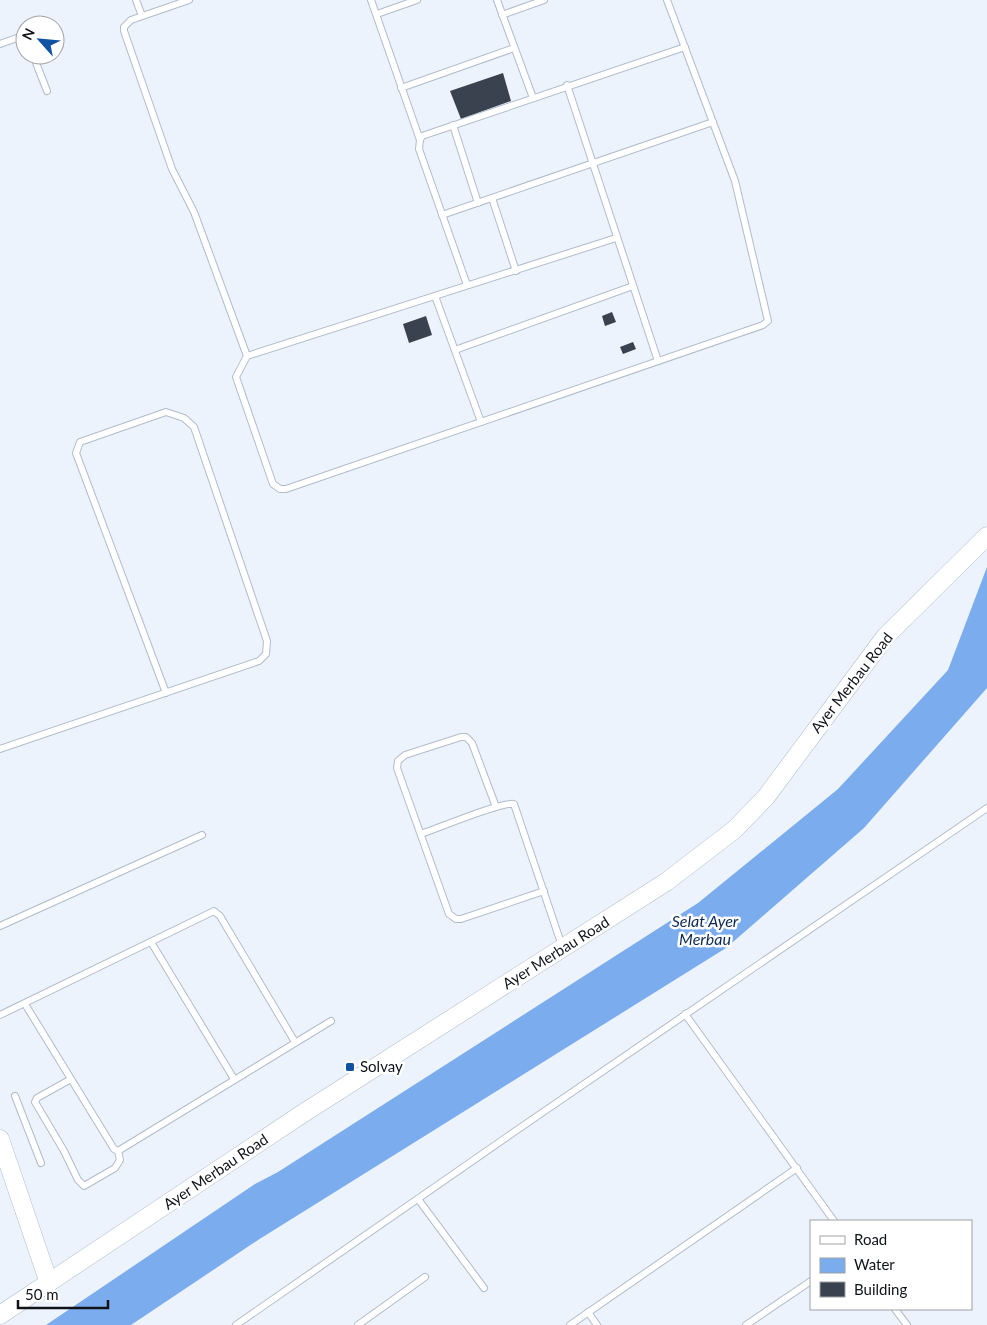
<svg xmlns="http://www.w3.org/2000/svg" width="987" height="1325" font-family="Lato,sans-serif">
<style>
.water{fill:#7bacee}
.building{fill:#39424e}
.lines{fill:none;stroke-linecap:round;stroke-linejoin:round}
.lane-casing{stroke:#b1bccb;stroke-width:8}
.secondary-casing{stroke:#b1bccb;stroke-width:19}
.lane{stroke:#fff;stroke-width:6}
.secondary{stroke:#fff;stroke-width:18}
.poi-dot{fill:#1053a3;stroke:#fff;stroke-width:2}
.labels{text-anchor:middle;stroke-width:5;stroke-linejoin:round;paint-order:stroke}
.street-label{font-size:15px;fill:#10141a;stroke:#fff}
.poi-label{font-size:15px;fill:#10141a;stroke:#fff;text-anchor:start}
.water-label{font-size:16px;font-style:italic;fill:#0a2a54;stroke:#fff}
</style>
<rect width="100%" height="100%" fill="#ecf3fc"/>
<path class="water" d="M987 567V688L864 828 726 948 258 1240 131 1325H46L255 1184 278 1172 698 903 838 789 948 670Z"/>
<g class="building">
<path d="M503 73 511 101 461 119 450 91Z"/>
<path d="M612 312 616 322 605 326 602 316Z"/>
<path d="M426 316 432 335 409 343 403 324Z"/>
<path d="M633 342 636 349 623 354 620 347Z"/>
</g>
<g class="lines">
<defs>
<g id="lane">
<path d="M136 0 142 16"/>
<path d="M189 0 131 20 124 27V31L172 169 194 212 247 356"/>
<path d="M371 0 420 140 419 149 467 285"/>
<path d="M497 0 533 98"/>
<path d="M377 14 417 0"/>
<path d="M502 15 544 0"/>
<path d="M0 44 17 38 25 39"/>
<path d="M33 55 47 91"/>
<path d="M567 85 658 361"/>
<path d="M401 88 514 48"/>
<path d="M453 125 478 203"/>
<path d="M420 140 422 136 685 47"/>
<path d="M492 198 516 271"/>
<path d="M442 215 713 122"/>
<path d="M616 238 247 356 236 377 273 484 280 489H286L763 325 768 321 735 181 667 0"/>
<path d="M435 296 481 422"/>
<path d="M455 350 633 286"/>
<path d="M0 749 259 661 266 654 267 641 194 427 184 418 166 412 80 442 76 453 166 693"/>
<path d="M496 807 472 743 466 737H461L405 755 398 761 397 768 449 914 456 919H461L544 891"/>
<path d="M421 834C436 829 503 801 514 804L562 946"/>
<path d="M0 926 202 835"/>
<path d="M151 942 234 1079"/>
<path d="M25 1004 114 1149 118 1151 120 1160 115 1168 84 1186 78 1180 64 1151 35 1102 37 1098 71 1079"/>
<path d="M685 1014 834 1221"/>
<path d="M0 1015 214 911 220 916 295 1042"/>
<path d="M15 1096 41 1163"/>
<path d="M118 1151 331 1021"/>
<path d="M418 1199 484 1288"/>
<path d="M895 1309 907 1325"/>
<path d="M588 1312 597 1325"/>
<path d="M236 1325 514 1132 987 808"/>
<path d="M358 1325 425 1277"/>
<path d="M570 1325 797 1168"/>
<path d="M746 1325 811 1281"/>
</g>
<g id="secondary">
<path d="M0 1139 49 1283"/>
<path d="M0 1315 302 1114 666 882 734 830 766 797 885 637 987 536"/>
</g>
</defs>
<use href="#lane" class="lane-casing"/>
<use href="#secondary" class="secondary-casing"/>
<use href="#lane" class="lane"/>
<use href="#secondary" class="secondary"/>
</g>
<rect class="poi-dot" x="345" y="1062" width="10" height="10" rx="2.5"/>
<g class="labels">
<g class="street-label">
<text transform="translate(852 683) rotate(-52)" y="5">Ayer Merbau Road</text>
<text transform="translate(556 953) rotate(-32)" y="5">Ayer Merbau Road</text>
<text transform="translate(216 1172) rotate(-34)" y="5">Ayer Merbau Road</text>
</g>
<g class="poi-label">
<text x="360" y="1072">Solvay</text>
</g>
<g class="water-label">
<text x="705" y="927">Selat Ayer<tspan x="705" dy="18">Merbau</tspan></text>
</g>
</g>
<rect x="810" y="1220" width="162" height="90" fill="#ffffff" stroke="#9fa1a3"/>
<rect x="820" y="1236" width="25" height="8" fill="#ffffff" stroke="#9fa1a3"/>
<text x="854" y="1245" font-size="15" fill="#10141a">Road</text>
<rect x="820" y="1258" width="25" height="15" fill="#7bacee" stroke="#9fa1a3"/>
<text x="854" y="1270" font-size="15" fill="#10141a">Water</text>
<rect x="820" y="1282" width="25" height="15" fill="#39424e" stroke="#9fa1a3"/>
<text x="854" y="1295" font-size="15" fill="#10141a">Building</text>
<g transform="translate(40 40) rotate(297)"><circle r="24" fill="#ffffff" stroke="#9fa1a3"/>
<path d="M0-4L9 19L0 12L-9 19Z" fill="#1053a3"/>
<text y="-8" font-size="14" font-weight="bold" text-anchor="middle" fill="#10141a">N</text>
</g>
<path d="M18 1300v8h90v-8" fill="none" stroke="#10141a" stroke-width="2.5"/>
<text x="25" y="1300" font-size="15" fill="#10141a" stroke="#ffffff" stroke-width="4" paint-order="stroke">50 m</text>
</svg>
